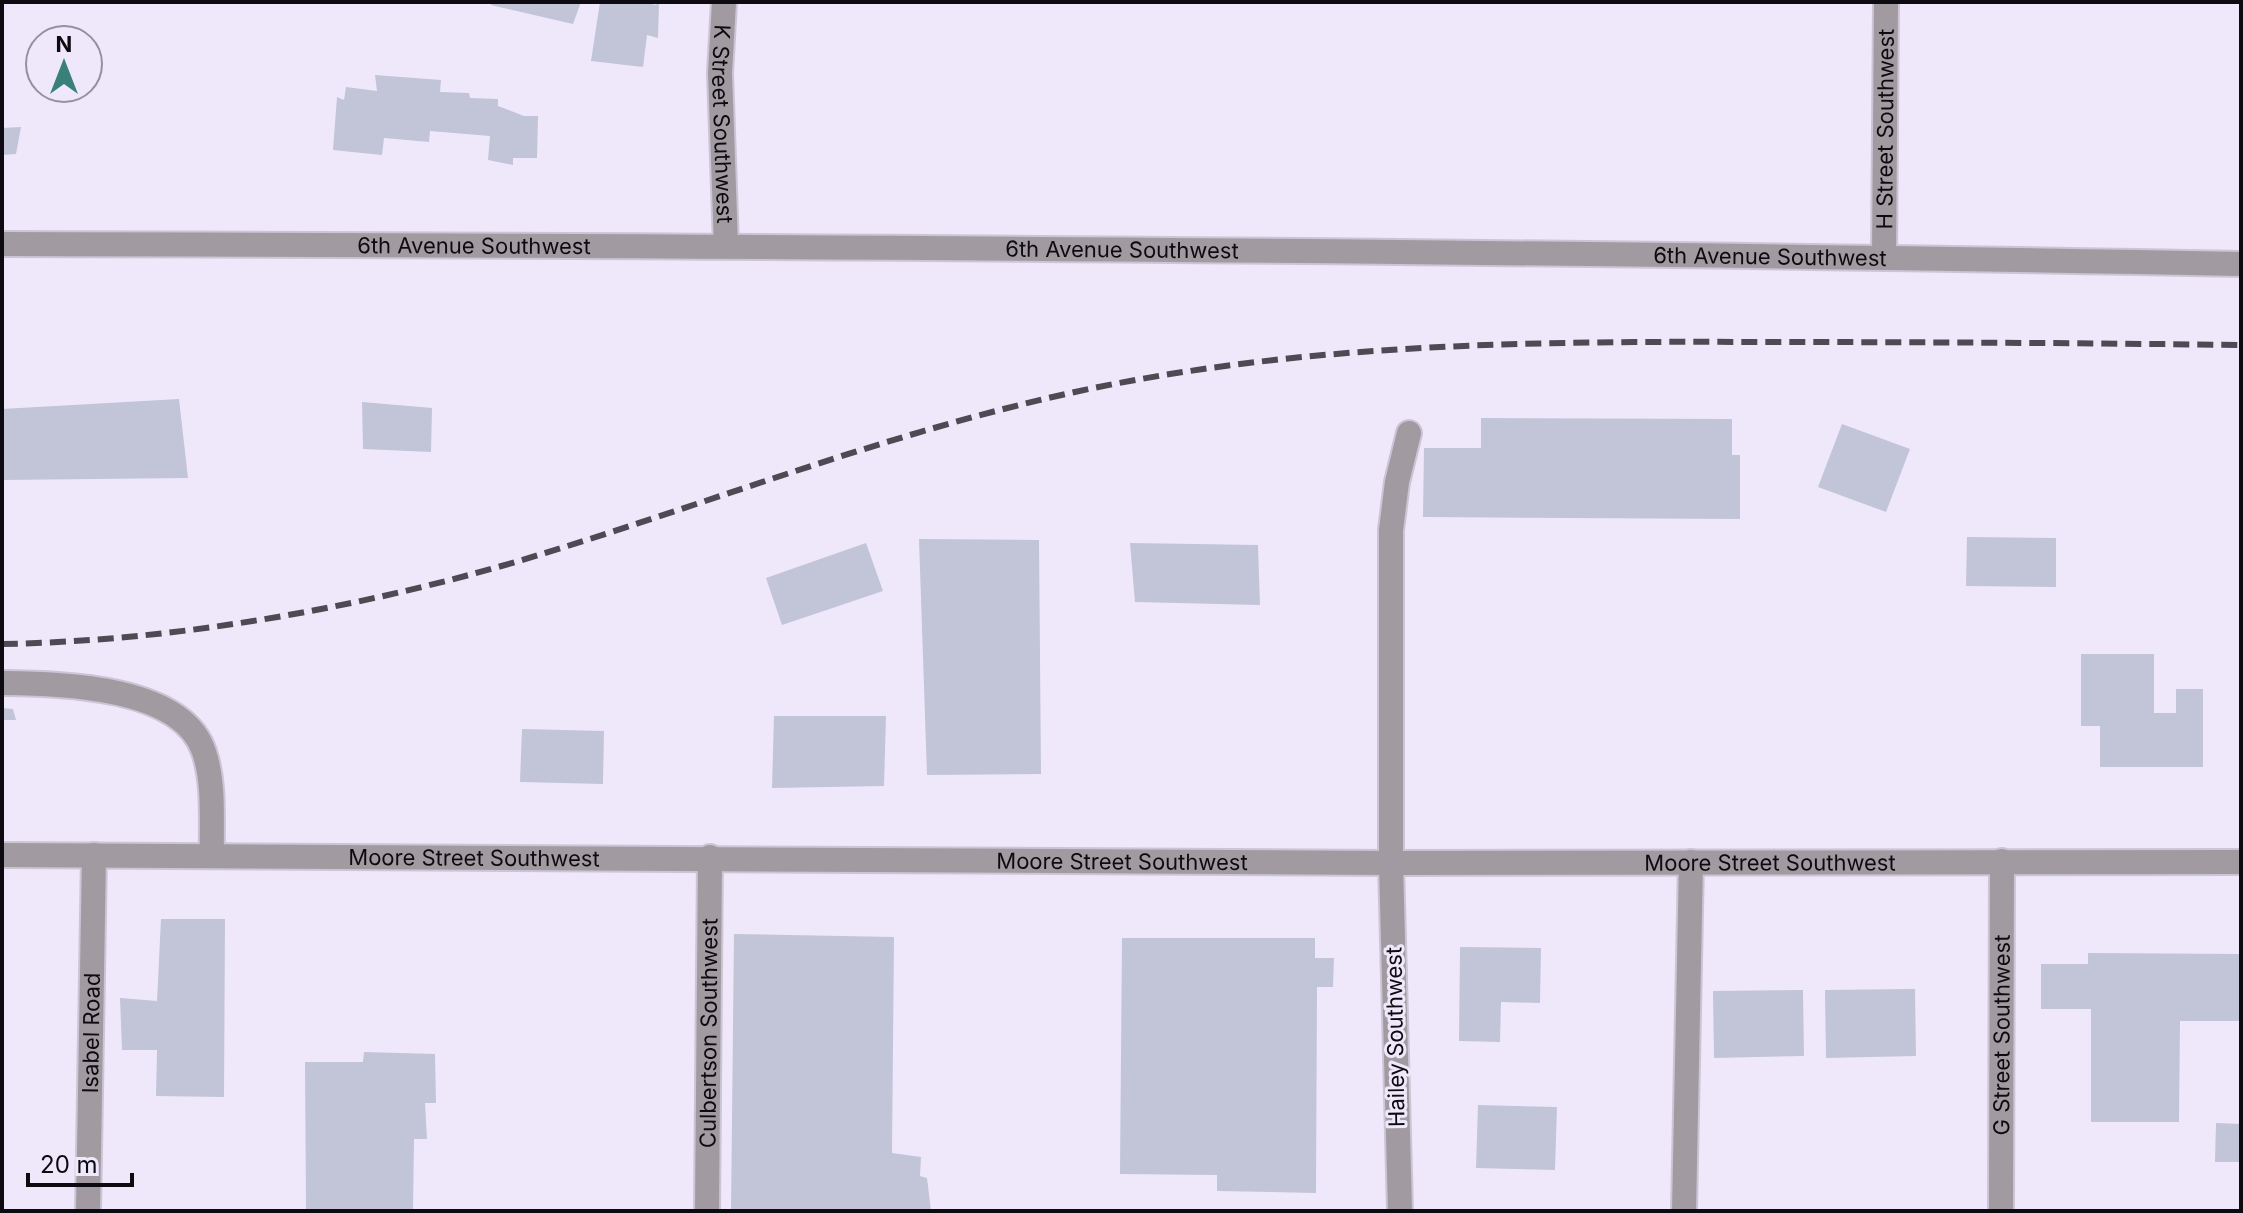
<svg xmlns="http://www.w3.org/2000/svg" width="2243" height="1213" font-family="Inter,sans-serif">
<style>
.building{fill:#c2c4d7}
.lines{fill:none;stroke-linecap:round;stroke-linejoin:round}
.minor-casing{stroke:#cbc5d6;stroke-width:28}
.minor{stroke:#a19ba1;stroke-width:24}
.rail{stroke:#4d4a54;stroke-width:6;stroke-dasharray:16 8;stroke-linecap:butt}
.labels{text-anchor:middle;stroke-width:6;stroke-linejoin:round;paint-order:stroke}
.street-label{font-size:22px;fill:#0d0b11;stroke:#efe8fb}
</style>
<rect width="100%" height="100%" fill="#efe8fb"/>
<g class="building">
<path d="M492 2H581L573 24 491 5Z"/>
<path d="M600 2H654L653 5 659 4 658 38 647 35 643 67 591 61Z"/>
<path d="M375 75 441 80 440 92 469 93 470 98 498 99V106L524 116H538L537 158H513V165L488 160 490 136 430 131 429 142 384 138 382 155 333 150 337 97 344 100 346 87 377 91Z"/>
<path d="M21 127 16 154 2 155V128Z"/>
<path d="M179 399 188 478 2 480V409Z"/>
<path d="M362 402 432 408 431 452 363 449Z"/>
<path d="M1481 418 1732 419V455H1740V519L1423 517 1424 448H1481Z"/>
<path d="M1842 424 1910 449 1886 512 1818 487Z"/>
<path d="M1967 537 2056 538V587L1966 586Z"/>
<path d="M919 539 1039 540 1041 774 927 775Z"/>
<path d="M866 543 883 591 782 625 766 578Z"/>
<path d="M1130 543 1258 545 1260 605 1135 602Z"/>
<path d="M2081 654H2154V713H2176V689H2203V767H2100V726H2081Z"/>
<path d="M2 708 13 709 16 720H2Z"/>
<path d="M774 716H886L884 786 772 788Z"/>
<path d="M522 729 604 731 603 784 520 782Z"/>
<path d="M161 919H225L224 1097 156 1096 157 1050H122L120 998 157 1001Z"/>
<path d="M734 934 894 937 892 1153 921 1157 920 1176 927 1178 931 1211H731Z"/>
<path d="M1122 938H1315V958H1334L1333 987H1317L1316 1193 1217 1191V1175L1120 1174Z"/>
<path d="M1460 947 1541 948 1540 1003 1501 1002 1500 1042 1459 1041Z"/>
<path d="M2088 953 2241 954V1021H2180L2179 1122H2091V1009H2041V964H2088Z"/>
<path d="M1915 989 1916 1056 1826 1058 1825 990Z"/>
<path d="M1803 990 1804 1056 1714 1058 1713 991Z"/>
<path d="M364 1052 435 1054 436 1103H425L427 1139H414L413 1211H306L305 1062H363Z"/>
<path d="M1478 1105 1557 1107 1555 1170 1476 1168Z"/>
<path d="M2216 1123 2241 1124V1162H2215Z"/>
</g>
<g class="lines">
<defs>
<g id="minor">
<path id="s1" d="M724 2 720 73 726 246"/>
<path id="s2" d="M2 244C748 246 1495 250 2241 264"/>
<path id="s3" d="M1884 257 1886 2"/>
<path d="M2 683C60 684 182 685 204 752 215 784 211 823 212 856"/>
<path id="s4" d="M2 855 1391 863 2241 862"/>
<path id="s5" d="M88 1211 94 855"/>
<path id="s6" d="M707 1211 710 857"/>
<path d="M1400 1211 1391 863V530L1397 482 1409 433"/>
<path d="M1684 1211 1691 862"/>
<path id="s7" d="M2001 1211 2002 861"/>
</g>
</defs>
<use href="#minor" class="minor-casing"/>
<use href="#minor" class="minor"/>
<path class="rail" d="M2 644C179 641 373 606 542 554 724 498 902 428 1089 389 1310 343 1536 341 1761 342 1921 342 2081 343 2241 345"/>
</g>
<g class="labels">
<g class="street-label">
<text dy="8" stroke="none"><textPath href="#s1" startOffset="122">K Street Southwest</textPath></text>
<text dy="8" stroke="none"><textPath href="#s3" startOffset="128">H Street Southwest</textPath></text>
<text dy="8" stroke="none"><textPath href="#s2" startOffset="472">6th Avenue Southwest</textPath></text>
<text dy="8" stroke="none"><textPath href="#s2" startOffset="1120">6th Avenue Southwest</textPath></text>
<text dy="8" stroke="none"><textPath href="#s2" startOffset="1768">6th Avenue Southwest</textPath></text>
<text dy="8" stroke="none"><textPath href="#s4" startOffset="472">Moore Street Southwest</textPath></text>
<text dy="8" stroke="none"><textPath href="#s4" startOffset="1120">Moore Street Southwest</textPath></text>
<text dy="8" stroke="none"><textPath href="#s4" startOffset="1768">Moore Street Southwest</textPath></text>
<text dy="8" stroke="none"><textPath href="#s5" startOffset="178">Isabel Road</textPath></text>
<text dy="8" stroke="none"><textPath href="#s6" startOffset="178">Culbertson Southwest</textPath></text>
<text dy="8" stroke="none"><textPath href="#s7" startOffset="176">G Street Southwest</textPath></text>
<text transform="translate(1395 1037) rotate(-91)" y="8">Hailey Southwest</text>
</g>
</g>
<rect width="2243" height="1213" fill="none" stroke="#0d0b11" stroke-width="8"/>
<g transform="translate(64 64)"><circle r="38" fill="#efe8fb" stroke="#95909d" stroke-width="2"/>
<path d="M0-6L14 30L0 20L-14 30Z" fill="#39807a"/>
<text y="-12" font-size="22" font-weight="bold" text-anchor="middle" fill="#0d0b11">N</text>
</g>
<path d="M28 1173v12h104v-12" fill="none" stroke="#0d0b11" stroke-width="4"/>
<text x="40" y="1173" font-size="24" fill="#0d0b11" stroke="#efe8fb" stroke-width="6" paint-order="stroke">20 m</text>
</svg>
